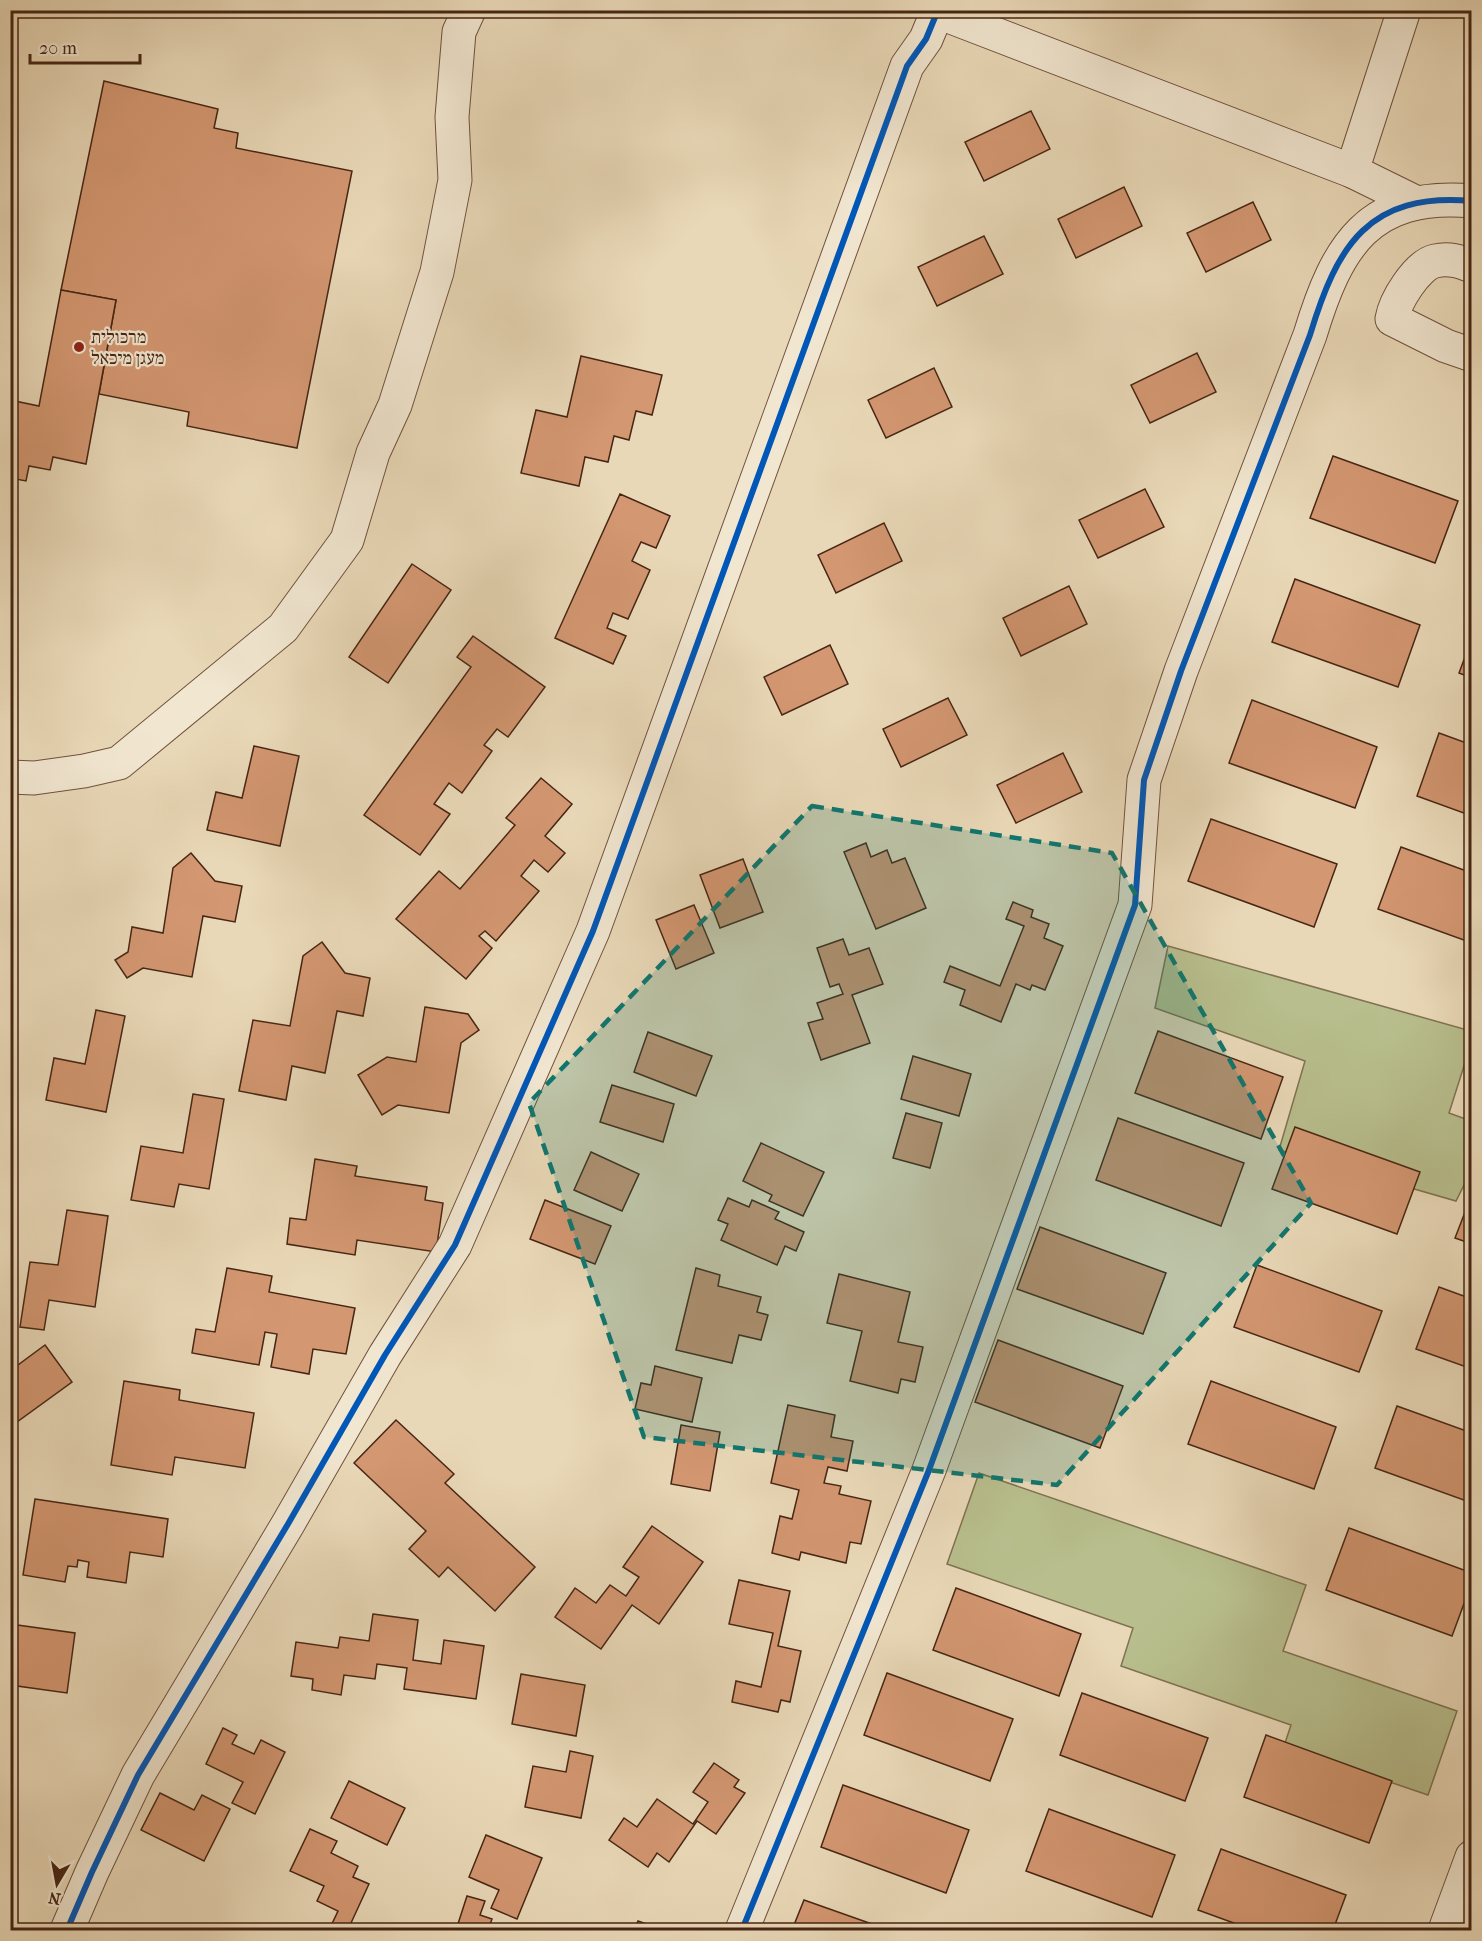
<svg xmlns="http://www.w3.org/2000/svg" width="1482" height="1941" font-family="'IM FELL French Canon','Frank Ruhl Libre',serif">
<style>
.green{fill:#b8be8d;stroke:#807251;stroke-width:1.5}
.building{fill:#d39771;stroke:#472615;stroke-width:1.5}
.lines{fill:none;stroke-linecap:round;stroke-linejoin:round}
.minor-casing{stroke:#70523e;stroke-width:35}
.minor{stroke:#f1e6d0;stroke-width:33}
.cycleway-casing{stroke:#f1e6d0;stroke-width:10}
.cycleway{stroke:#0057b8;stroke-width:6}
.marked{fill:#0f766e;fill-opacity:0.2;stroke:#0f766e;stroke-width:4.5;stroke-dasharray:12 8;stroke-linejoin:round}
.poi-dot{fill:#8f2418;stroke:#f1e6d0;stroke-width:2}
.labels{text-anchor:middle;stroke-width:4.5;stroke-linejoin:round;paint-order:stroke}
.poi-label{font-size:18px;fill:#472615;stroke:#f1e6d0;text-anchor:start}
</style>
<rect width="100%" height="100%" fill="#e9d8b7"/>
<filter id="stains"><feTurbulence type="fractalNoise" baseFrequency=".00333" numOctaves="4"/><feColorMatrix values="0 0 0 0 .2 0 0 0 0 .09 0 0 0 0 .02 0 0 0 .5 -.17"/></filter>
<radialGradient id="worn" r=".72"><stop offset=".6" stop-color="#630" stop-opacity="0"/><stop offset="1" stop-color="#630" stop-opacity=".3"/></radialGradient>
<g class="green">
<path d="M1168 946 1471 1031V1044L1449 1113 1471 1121V1176L1469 1175 1456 1201 1279 1150 1305 1061 1155 1008Z"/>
<path d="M979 1473 1306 1585 1283 1651 1457 1711 1428 1795 1284 1746 1291 1725 1121 1666 1133 1628 947 1564Z"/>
</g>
<g class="building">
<path d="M104 81 218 109 214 128 238 133 236 148 352 171 297 448 187 426 189 412 99 394 116 300 61 290Z"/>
<path d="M1031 111 1050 149 984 181 965 142Z"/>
<path d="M1124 187 1142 226 1076 258 1058 219Z"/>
<path d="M1253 202 1271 240 1206 272 1187 233Z"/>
<path d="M984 236 1003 274 937 306 918 267Z"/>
<path d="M61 290 116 300 86 464 53 457 50 470 29 466 26 481 10 478V400L39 406Z"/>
<path d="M1197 353 1216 392 1150 423 1131 385Z"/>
<path d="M581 356 662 375 652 415 636 411 629 440 614 436 608 462 585 457 579 486 521 473 536 410 567 417Z"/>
<path d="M934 368 952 407 886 438 868 400Z"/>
<path d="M1333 456 1458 501 1435 563 1310 518Z"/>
<path d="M1145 489 1164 527 1098 558 1079 520Z"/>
<path d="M620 494 670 516 656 548 641 542 632 561 650 570 628 619 613 613 607 628 626 636 613 664 555 638Z"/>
<path d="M884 523 902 561 836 593 818 555Z"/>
<path d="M412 564 451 590 388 683 349 657Z"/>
<path d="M1295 579 1420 625 1398 687 1272 642Z"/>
<path d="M1069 586 1087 624 1021 656 1003 618Z"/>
<path d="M473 636 545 687 508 737 497 729 484 745 492 751 462 793 449 783 434 804 450 814 420 855 364 815 471 667 457 657Z"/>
<path d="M1472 638V678L1459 673Z"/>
<path d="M830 645 848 684 782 715 764 677Z"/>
<path d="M948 698 967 735 901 767 883 729Z"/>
<path d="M1252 700 1377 747 1355 808 1229 763Z"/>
<path d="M1439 733 1472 745V816L1417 796Z"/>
<path d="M254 746 299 756 280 846 207 830 216 792 242 798Z"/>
<path d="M1063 753 1082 792 1016 823 997 785Z"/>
<path d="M541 778 572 804 545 836 565 853 548 872 534 860 521 876 539 891 496 941 485 931 479 936 492 948 466 979 396 919 439 871 460 889 515 825 506 818Z"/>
<path d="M1211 819 1337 864 1314 927 1188 881Z"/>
<path d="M866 843 871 857 887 850 892 863 905 858 926 908 876 929 844 852Z"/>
<path d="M1401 847 1472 873V943L1378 909Z"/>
<path d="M191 853 215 881 242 886 235 922 203 916 192 977 143 968 127 978 115 960 128 952 132 927 163 933 173 868Z"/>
<path d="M743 859 763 912 720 928 700 875Z"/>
<path d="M1013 902 1033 910 1031 917 1049 924 1044 938 1063 946 1045 990 1032 985 1030 990 1016 984 1001 1022 960 1005 965 990 944 982 950 966 1000 986 1024 926 1006 919Z"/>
<path d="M694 905 714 953 676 969 656 920Z"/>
<path d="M843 939 849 955 869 948 883 984 852 995 870 1043 821 1060 808 1023 823 1019 817 1003 843 994 839 984 830 987 817 948Z"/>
<path d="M322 942 345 973 370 978 363 1016 337 1011 325 1073 292 1066 286 1100 239 1091 253 1020 290 1026 303 956Z"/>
<path d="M425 1007 468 1014 479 1030 461 1043 449 1113 398 1105 382 1115 358 1075 387 1057 416 1062Z"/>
<path d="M96 1010 125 1016 106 1112 46 1100 54 1058 85 1064Z"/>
<path d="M1158 1031 1283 1077 1261 1139 1135 1093Z"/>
<path d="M648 1032 712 1056 696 1096 634 1072Z"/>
<path d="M913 1056 971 1074 959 1116 901 1099Z"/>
<path d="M612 1085 674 1104 663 1142 600 1122Z"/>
<path d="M193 1094 224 1099 209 1189 179 1184 174 1207 131 1200 141 1146 183 1153Z"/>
<path d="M906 1113 942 1123 930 1168 893 1158Z"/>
<path d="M1118 1118 1244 1163 1221 1226 1096 1180Z"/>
<path d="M1295 1127 1420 1172 1397 1234 1272 1189Z"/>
<path d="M761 1143 824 1172 803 1216 769 1201 772 1195 743 1181Z"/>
<path d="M591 1152 639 1174 622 1211 574 1190Z"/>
<path d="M315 1159 357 1166 355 1176 427 1187 425 1200 443 1203 436 1252 357 1240 355 1255 287 1244 290 1218 306 1220Z"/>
<path d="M1472 1194V1244L1455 1238Z"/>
<path d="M728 1198 749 1207 752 1200 779 1212 775 1219 804 1232 796 1251 785 1246 777 1265 721 1240 728 1224 718 1220Z"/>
<path d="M545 1200 611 1226 595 1264 530 1239Z"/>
<path d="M67 1210 108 1216 95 1307 49 1300 44 1330 20 1327 30 1262 58 1265Z"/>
<path d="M1040 1227 1166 1273 1143 1334 1017 1289Z"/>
<path d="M1257 1265 1382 1311 1359 1372 1234 1327Z"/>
<path d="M227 1268 272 1276 269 1292 355 1308 346 1354 313 1349 309 1374 271 1367 277 1334 265 1332 259 1365 192 1353 196 1329 215 1332Z"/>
<path d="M696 1268 720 1275 718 1286 761 1297 757 1312 768 1315 761 1340 739 1335 732 1363 676 1350Z"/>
<path d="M839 1274 910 1292 898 1342 923 1347 915 1382 901 1379 898 1393 850 1381 862 1331 827 1323Z"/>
<path d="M1439 1287 1472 1299V1369L1416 1349Z"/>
<path d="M998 1340 1123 1386 1100 1448 975 1402Z"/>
<path d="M45 1345 72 1382 10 1427V1371Z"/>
<path d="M655 1366 702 1378 692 1422 635 1409 641 1383 651 1385Z"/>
<path d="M124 1381 180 1390 179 1400 254 1413 245 1468 175 1457 172 1475 111 1465Z"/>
<path d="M1211 1381 1336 1427 1314 1489 1188 1444Z"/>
<path d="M788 1405 835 1415 831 1437 853 1441 847 1471 828 1467 824 1483 841 1486 839 1494 871 1501 861 1544 850 1542 846 1563 801 1552 799 1560 772 1553 780 1516 792 1519 799 1490 771 1483Z"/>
<path d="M1397 1406 1472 1433V1503L1375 1468Z"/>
<path d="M396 1420 454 1474 445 1483 535 1567 495 1611 448 1567 439 1577 409 1549 426 1531 354 1463Z"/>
<path d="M681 1425 720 1432 710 1491 671 1484Z"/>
<path d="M35 1499 168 1519 163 1557 130 1552 126 1583 87 1577 89 1562 78 1560 77 1567 68 1566 65 1582 23 1575Z"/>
<path d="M652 1526 703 1562 659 1624 632 1605 601 1649 555 1617 575 1588 596 1603 610 1585 626 1596 639 1577 623 1567Z"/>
<path d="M1349 1528 1472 1573V1582L1452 1636 1326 1590Z"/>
<path d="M739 1580 790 1591 778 1646 801 1651 790 1702 781 1700 778 1712 732 1702 736 1681 761 1687 773 1633 729 1624Z"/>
<path d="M956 1588 1081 1634 1059 1696 933 1650Z"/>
<path d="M373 1614 418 1620 413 1660 441 1664 444 1640 484 1646 476 1699 404 1689 407 1668 377 1664 375 1679 344 1675 341 1695 312 1690 313 1679 291 1676 296 1642 338 1648 340 1637 369 1641Z"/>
<path d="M10 1624 75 1633 67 1693 10 1685Z"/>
<path d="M887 1673 1013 1719 990 1781 864 1735Z"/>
<path d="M521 1674 585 1685 576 1736 512 1724Z"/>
<path d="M1082 1693 1208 1738 1185 1801 1060 1755Z"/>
<path d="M223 1728 237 1735 232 1744 254 1754 261 1740 285 1752 255 1814 232 1803 243 1782 206 1764Z"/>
<path d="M1266 1735 1392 1781 1369 1843 1244 1797Z"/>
<path d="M570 1751 593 1756 581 1818 525 1807 533 1766 566 1772Z"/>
<path d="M714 1763 739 1780 734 1787 745 1793 716 1834 697 1821 669 1862 657 1853 648 1867 609 1840 624 1818 637 1827 657 1799 693 1824 708 1802 693 1792Z"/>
<path d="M349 1781 405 1808 387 1845 331 1818Z"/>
<path d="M843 1785 969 1830 946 1893 821 1847Z"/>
<path d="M160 1793 194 1810 202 1795 230 1809 204 1861 141 1830Z"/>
<path d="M1049 1809 1175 1855 1152 1917 1026 1871Z"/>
<path d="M310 1829 337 1841 331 1853 358 1866 353 1877 369 1884 351 1923 368 1930H329L338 1911 317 1901 324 1886 290 1871Z"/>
<path d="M486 1835 542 1858 517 1919 491 1908 499 1890 469 1877Z"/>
<path d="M1221 1849 1346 1895 1333 1930H1253L1198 1910Z"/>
<path d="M467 1896 485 1901 480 1915 492 1919 488 1930H456Z"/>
<path d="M804 1900 889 1930H792Z"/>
<path d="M638 1921 663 1930H634Z"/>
</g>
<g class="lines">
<defs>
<g id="minor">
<path d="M938 12 1352 171 1417 203"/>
<path d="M1352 171 1404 10"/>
<path d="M1472 266C1459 261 1449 258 1435 261 1417 265 1395 301 1392 319L1446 346 1472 355"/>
<path d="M10 777 34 778 84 771 119 763 283 628 347 540 373 453 395 405 437 272 455 180 452 117 459 32 469 10"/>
<path d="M67 1930 92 1872 138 1775 288 1524 385 1355 455 1245 593 931 907 66 926 39 938 10"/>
<path d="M742 1930 929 1470 1135 905 1144 780 1181 671 1310 335C1337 246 1368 192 1472 201"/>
<path d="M1445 1930 1472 1857"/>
</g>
</defs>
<use href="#minor" class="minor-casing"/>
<use href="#minor" class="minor"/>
<defs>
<g id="cycleway">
<path d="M67 1930 92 1872 138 1775 288 1524 385 1355 455 1245 593 931 907 66 926 39 938 10"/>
<path d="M742 1930 929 1470 1135 905 1144 780 1181 671 1310 335C1337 246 1368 192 1472 201"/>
</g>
</defs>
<use href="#cycleway" class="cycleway-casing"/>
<use href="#cycleway" class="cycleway"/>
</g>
<path class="marked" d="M812 806 1112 853 1311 1203 1057 1485 644 1437 529 1103Z"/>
<circle class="poi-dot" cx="79" cy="347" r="6"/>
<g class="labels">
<g class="poi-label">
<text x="91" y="343">מרכולית<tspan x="91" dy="21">מעגן מיכאל</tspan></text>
</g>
</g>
<rect width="1482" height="1941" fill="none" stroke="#e9d8b7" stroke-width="36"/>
<rect x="12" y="12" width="1458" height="1917" fill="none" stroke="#472615" stroke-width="3"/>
<rect x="18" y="18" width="1446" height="1905" fill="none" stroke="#472615" stroke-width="1.5"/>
<g transform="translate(57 1884) rotate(190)" stroke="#f1e6d0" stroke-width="4.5" paint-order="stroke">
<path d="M0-4.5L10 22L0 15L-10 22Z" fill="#472615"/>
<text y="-9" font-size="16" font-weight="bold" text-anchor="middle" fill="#472615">N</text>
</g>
<path d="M30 54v9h110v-9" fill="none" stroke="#472615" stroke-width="3"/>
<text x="39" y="54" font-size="18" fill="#472615" stroke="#f1e6d0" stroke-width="4.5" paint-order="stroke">20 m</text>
<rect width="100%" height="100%" filter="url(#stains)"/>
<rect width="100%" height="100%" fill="url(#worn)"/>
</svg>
